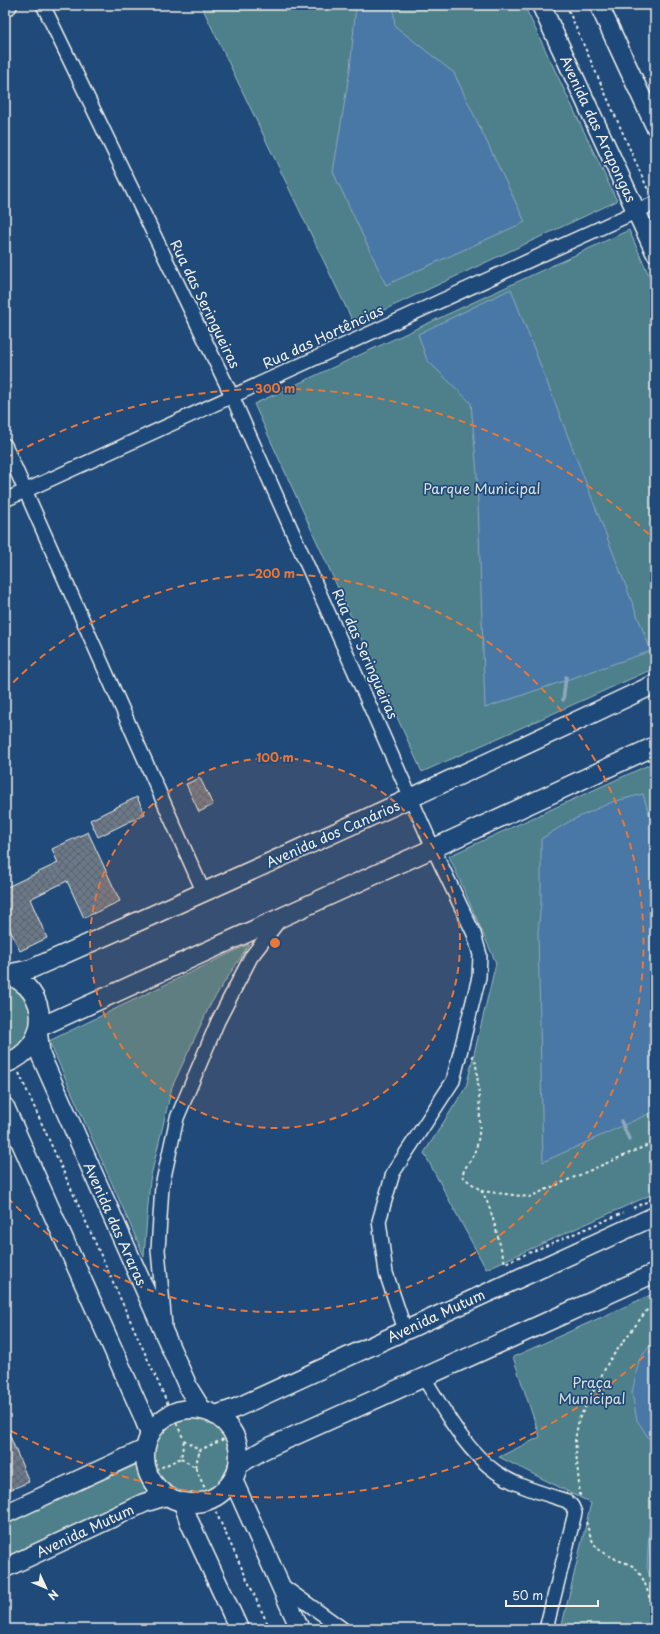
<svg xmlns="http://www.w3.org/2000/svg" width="660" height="1634" font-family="'Playpen Sans',sans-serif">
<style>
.green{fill:#4d808b;stroke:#a0b8ba}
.water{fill:#4a78a6;stroke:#8ea8c0}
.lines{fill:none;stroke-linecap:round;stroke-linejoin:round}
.stream{stroke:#8ea8c0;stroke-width:3.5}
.building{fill:url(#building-cross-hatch);stroke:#f4f1e8}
.street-casing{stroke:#f4f1e8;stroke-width:16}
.secondary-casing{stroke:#f4f1e8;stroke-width:21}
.path{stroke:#f4f1e8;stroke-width:2;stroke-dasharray:3 3;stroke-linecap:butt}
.street{stroke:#1f4a7a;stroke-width:13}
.secondary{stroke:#1f4a7a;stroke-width:18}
.ring{fill:none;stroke:#ea7738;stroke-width:2;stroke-dasharray:7 5}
.labels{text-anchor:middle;stroke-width:3.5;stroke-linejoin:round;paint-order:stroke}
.street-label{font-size:14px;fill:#f4f1e8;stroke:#1f4a7a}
.park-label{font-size:14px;fill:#dbe0da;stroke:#1f4a7a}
.centre{fill:#ea7738;stroke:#1f4a7a;stroke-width:2}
.ring-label{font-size:12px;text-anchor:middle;font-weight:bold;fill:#ea7738;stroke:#1f4a7a;stroke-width:3.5;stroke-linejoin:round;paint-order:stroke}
</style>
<defs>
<pattern id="building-cross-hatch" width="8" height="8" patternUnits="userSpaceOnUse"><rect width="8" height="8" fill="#6b7889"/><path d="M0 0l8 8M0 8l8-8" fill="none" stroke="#5c626b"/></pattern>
</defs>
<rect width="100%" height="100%" fill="#1f4a7a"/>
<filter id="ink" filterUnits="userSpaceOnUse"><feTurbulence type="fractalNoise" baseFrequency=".025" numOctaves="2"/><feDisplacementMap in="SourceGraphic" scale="8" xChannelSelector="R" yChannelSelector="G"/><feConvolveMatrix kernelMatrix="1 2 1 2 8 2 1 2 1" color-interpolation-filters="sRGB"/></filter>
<g filter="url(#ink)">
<g class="green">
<path d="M201 5H524L617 201 354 324Z"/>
<path d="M629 230 655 289V668L422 772 254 404Z"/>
<path d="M655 762V1193L486 1269 424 1153 466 1087 496 963 449 856Z"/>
<path d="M249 944 210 1005 172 1087 150 1180 144 1256 49 1041Z"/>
<path d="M5 980 26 995 34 1021 22 1047 5 1057Z"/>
<path d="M655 1293V1629H561L591 1503 499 1457 540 1437 513 1357Z"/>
<circle cx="192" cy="1456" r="39"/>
<path d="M136 1465C138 1477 142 1485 150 1495L5 1561V1524Z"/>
</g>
<g class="water">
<path d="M356 5H393L395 26 454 73 525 222 386 285 333 172 350 69Z"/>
<path d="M511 289 651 651 485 708 477 474 471 403 427 360 418 334Z"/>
<path d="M643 794 655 834V1111L543 1162 538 932 541 903V839L570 821 612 802Z"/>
<path d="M655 1339V1448L637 1420 632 1393 639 1360Z"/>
<path d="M655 1493V1595L647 1567 649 1531Z"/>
</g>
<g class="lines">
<g class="stream">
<path d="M563 700 566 677"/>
<path d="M621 1121 629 1139"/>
</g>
</g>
<g class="building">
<path d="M200 778 213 805 199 812 186 784Z"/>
<path d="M137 797 145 814 98 837 90 820Z"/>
<path d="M88 832 120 901 84 918 67 881 30 899 47 938 20 951 5 919V888L58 863 52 849Z"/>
<path d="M5 1424 29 1482 5 1492Z"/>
</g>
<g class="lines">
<defs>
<g id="street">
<path d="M43 5 232 396 433 848 474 934 480 955 479 977 453 1081 393 1173 379 1221 386 1273 405 1330"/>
<path d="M5 445 204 893"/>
<path d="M5 500 655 203"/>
<path d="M165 1326 158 1250 162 1186 177 1118 218 1021 251 957 281 918"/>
<path d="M424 1378C444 1410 464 1449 496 1472 517 1487 543 1493 567 1501L572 1506 575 1513 546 1629"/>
<path d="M280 1584 343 1629"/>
</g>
<g id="secondary">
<path d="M541 5 655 252"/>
<path d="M599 5 655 126"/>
<path d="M5 7 8 5"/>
<path d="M5 974C52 989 51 1047 5 1064"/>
<path d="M7 974 31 969C240 877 448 782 655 684"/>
<path d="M40 1027 458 837 655 746"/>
<path d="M38 1034 41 1056 189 1389 202 1410"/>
<path d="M5 1107 142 1414 150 1434"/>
<circle cx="192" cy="1456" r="47"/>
<path d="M216 1415 236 1408 655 1216"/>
<path d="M238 1465 263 1450 655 1273"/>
<path d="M233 1480 300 1629"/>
<path d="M183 1503 189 1521 239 1629"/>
<path d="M5 1514 145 1449"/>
<path d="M5 1568 144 1503 166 1496"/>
</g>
</defs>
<use href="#street" class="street-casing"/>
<use href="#secondary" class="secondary-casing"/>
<g class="path">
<path d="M566 5 649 192"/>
<path d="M472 1055 476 1063C478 1088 484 1129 475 1151 471 1161 465 1166 462 1176 468 1182 478 1187 482 1192 491 1204 500 1247 505 1263L623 1213"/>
<path d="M19 1073 184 1440 200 1450 226 1438"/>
<path d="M481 1191 529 1197 655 1142"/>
<path d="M633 1208 655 1198"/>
<path d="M181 1458 195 1467 270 1629"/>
<path d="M195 1467 200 1450"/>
<path d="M156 1470 181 1458 184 1440"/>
<path d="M580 1496 575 1440 579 1419 609 1361 647 1310 655 1304"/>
<path d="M586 1522C594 1549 595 1549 620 1561 624 1562 630 1564 634 1567 648 1580 650 1603 655 1621"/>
</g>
<use href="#street" class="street"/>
<use href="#secondary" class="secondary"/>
</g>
</g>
<circle cx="275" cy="943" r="185" fill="#ea7738" fill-opacity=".12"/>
<g class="ring">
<circle cx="275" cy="943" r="185"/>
<path d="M5 691A369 369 0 1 1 5 1195"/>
<path d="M653 1348A554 554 0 0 1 6 1428M6 458A554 554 0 0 1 653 538"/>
</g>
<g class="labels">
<g class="street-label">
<text transform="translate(598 129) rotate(65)" y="5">Avenida das Arapongas</text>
<text transform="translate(205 304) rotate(64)" y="5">Rua das Seringueiras</text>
<text transform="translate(323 337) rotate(-25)" y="5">Rua das Hortências</text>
<text transform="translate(365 654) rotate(66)" y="5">Rua das Seringueiras</text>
<text transform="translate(333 834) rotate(-24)" y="5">Avenida dos Canários</text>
<text transform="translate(115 1224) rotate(66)" y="5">Avenida das Araras</text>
<text transform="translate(436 1316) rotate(-25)" y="5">Avenida Mutum</text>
<text transform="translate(85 1531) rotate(-25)" y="5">Avenida Mutum</text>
</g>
<g class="park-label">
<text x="482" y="494">Parque Municipal</text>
<text x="592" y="1388">Praça<tspan x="592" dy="16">Municipal</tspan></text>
</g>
</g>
<circle cx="275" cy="943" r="6" class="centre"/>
<g class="ring-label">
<text x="275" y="393">300 m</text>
<text x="275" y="578">200 m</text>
<text x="275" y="762">100 m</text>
</g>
<rect width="660" height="1634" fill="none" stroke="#1f4a7a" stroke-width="20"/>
<rect x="10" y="10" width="640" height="1614" fill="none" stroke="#f4f1e8" stroke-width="1.5" filter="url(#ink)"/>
<g transform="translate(46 1588) rotate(134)" stroke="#1f4a7a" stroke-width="3" paint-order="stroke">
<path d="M0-3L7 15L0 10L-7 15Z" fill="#f4f1e8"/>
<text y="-6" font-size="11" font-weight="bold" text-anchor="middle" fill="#f4f1e8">N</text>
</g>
<path d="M506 1600v6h92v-6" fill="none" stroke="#f4f1e8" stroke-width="2"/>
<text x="512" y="1600" font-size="12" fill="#f4f1e8" stroke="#1f4a7a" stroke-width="3" paint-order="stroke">50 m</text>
</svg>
